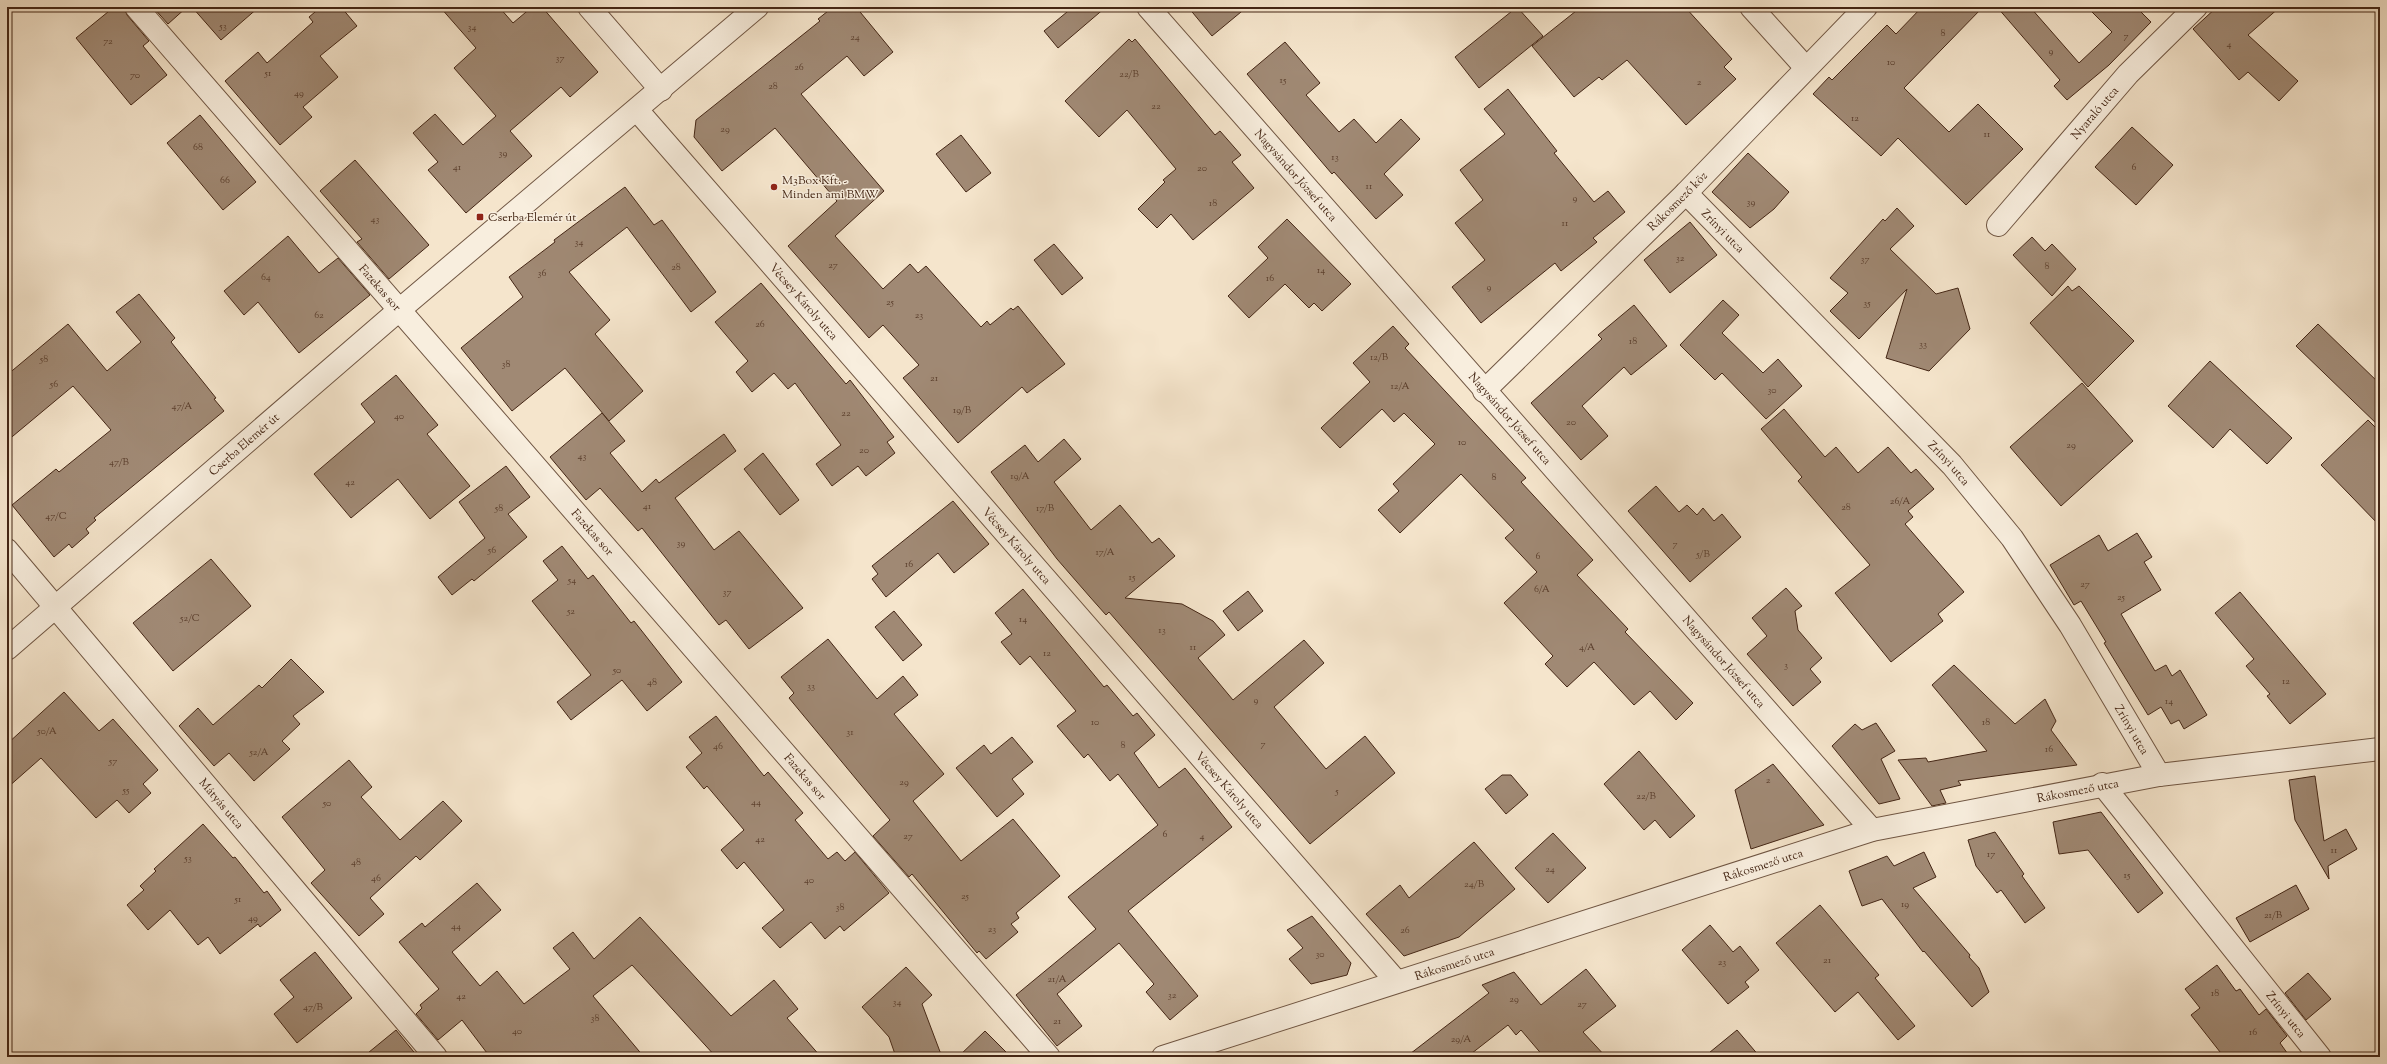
<svg xmlns="http://www.w3.org/2000/svg" width="2387" height="1064" font-family="'Sorts Mill Goudy',serif">
<style>
.building{fill:#a08974;stroke:#442615}
.lines{fill:none;stroke-linecap:round;stroke-linejoin:round}
.minor-casing{stroke:#705643;stroke-width:24}
.minor{stroke:#f8eede;stroke-width:22}
.poi-dot{fill:#8f2418;stroke:#f8eede;stroke-width:1.5}
.labels{text-anchor:middle;stroke-width:3;stroke-linejoin:round;paint-order:stroke}
.number-label{font-size:10px;fill:#5b3f2d}
.street-label{font-size:12px;fill:#442615;stroke:#f8eede}
.poi-label{font-size:12px;fill:#442615;stroke:#f8eede;text-anchor:start}
</style>
<rect width="100%" height="100%" fill="#f5e5cc"/>
<filter id="stains"><feTurbulence type="fractalNoise" baseFrequency=".005" numOctaves="4"/><feColorMatrix values="0 0 0 0 .2 0 0 0 0 .09 0 0 0 0 .02 0 0 0 .5 -.17"/></filter>
<radialGradient id="worn" r=".72"><stop offset=".6" stop-color="#630" stop-opacity="0"/><stop offset="1" stop-color="#630" stop-opacity=".3"/></radialGradient>
<g class="building">
<path d="M114 7H124L127 15 149 41 143 46 167 75 131 105 76 38Z"/>
<path d="M153 7H187L168 24Z"/>
<path d="M192 7H259L221 40Z"/>
<path d="M321 7H341L357 26 320 56 338 77 303 107 312 117 280 145 225 81 258 52 267 63 313 22 309 17Z"/>
<path d="M440 7H499L513 23 532 7H542L598 72 570 97 561 87 510 131 532 156 466 213 428 170 438 162 413 133 435 114 463 145 496 116 454 68 476 48Z"/>
<path d="M833 7H856L893 52 864 76 847 56 801 94 884 191 835 236 883 289 910 264 918 273 926 266 981 327 987 321 990 325 1011 308 1013 310 1018 306 1065 364 1027 393 1022 387 958 443 903 378 919 365 883 325 869 338 788 246 837 201 775 128 722 171 694 137 696 120 820 21 818 19Z"/>
<path d="M1073 7H1106L1058 48 1044 31Z"/>
<path d="M1188 7H1247L1212 36Z"/>
<path d="M1517 7 1543 36 1479 88 1455 57Z"/>
<path d="M1581 7H1685L1732 59 1724 67 1736 79 1686 125 1627 60 1602 80 1599 77 1574 97 1532 46Z"/>
<path d="M1922 7H1983L1904 88 1949 132 1978 104 2023 149 1966 205 1898 138 1881 156 1813 94 1829 77 1832 80 1887 25 1896 34Z"/>
<path d="M1997 7H2030L2079 63 2112 32 2087 7H2136L2151 22 2109 65 2067 100 2054 86 2060 80Z"/>
<path d="M2217 7H2280L2248 35 2298 81 2279 101 2248 72 2239 80 2193 29Z"/>
<path d="M1129 39 1132 42 1135 39 1215 135 1220 131 1241 155 1232 162 1254 188 1193 240 1171 214 1157 228 1138 209 1165 182 1163 180 1176 169 1127 110 1099 137 1065 101Z"/>
<path d="M1285 42 1320 83 1306 95 1339 132 1354 119 1376 143 1401 119 1420 139 1384 174 1403 195 1376 219 1334 172 1332 174 1247 74Z"/>
<path d="M1508 89 1557 151 1554 153 1594 202 1608 191 1625 212 1593 238 1597 242 1561 271 1555 263 1481 323 1452 287 1485 260 1455 223 1483 200 1460 170 1505 134 1484 109Z"/>
<path d="M200 115 256 182 223 210 167 143Z"/>
<path d="M2132 127 2173 165 2136 205 2095 167Z"/>
<path d="M961 135 991 173 966 192 936 154Z"/>
<path d="M1748 153 1789 192 1774 209 1750 228 1712 192Z"/>
<path d="M355 160 429 245 389 279 357 242 362 239 320 191Z"/>
<path d="M625 187 654 225 662 220 716 292 691 312 627 227 569 272 610 320 595 334 643 391 609 421 565 368 512 411 461 348 523 297 509 277 555 242 554 240Z"/>
<path d="M1897 208 1914 226 1890 249 1936 294 1958 288 1970 329 1929 371 1886 358 1907 289 1859 339 1830 311 1848 293 1830 278 1883 219 1885 221Z"/>
<path d="M1287 219 1351 284 1322 311 1314 303 1309 308 1285 284 1249 318 1228 296 1268 258 1258 247Z"/>
<path d="M1690 222 1717 255 1670 293 1644 260Z"/>
<path d="M288 236 319 273 338 258 370 295 299 353 258 302 244 315 224 291Z"/>
<path d="M2032 237 2045 251 2052 244 2076 269 2052 296 2013 255Z"/>
<path d="M1054 244 1083 278 1062 295 1034 260Z"/>
<path d="M761 283 846 384 850 380 894 437 887 442 895 453 866 476 858 466 832 486 816 464 841 445 795 383 788 389 774 373 752 392 736 372 748 361 715 322Z"/>
<path d="M2068 286 2072 291 2079 286 2134 341 2088 387 2030 323Z"/>
<path d="M139 294 175 338 171 342 216 398 214 399 224 411 94 518 96 520 86 529 89 533 72 548 69 544 54 557 12 505 56 469 59 472 111 430 73 386 7 441V375L68 324 107 371 141 342 116 312Z"/>
<path d="M1723 300 1739 315 1722 333 1763 373 1778 359 1802 386 1766 419 1722 373 1715 380 1680 345Z"/>
<path d="M1634 305 1667 346 1631 375 1624 367 1582 406 1608 436 1581 460 1531 403 1602 339 1598 335Z"/>
<path d="M2318 324 2380 384V427L2296 346Z"/>
<path d="M1393 326 1409 344 1405 348 1526 478 1521 482 1593 560 1577 575 1628 629 1625 632 1693 703 1676 720 1650 691 1634 705 1594 662 1567 687 1545 664 1553 656 1504 603 1537 572 1505 538 1514 530 1461 474 1400 533 1378 510 1399 491 1393 484 1435 444 1404 413 1394 422 1382 409 1340 448 1321 428 1370 382 1353 363Z"/>
<path d="M2210 361 2292 438 2267 464 2230 429 2213 448 2168 406Z"/>
<path d="M396 375 438 425 427 434 470 486 430 519 398 479 351 518 314 474 375 422 361 404Z"/>
<path d="M2082 383 2133 441 2061 506 2010 447Z"/>
<path d="M1784 409 1825 457 1836 447 1858 473 1888 447 1911 473 1916 469 1934 489 1908 511 1913 517 1905 524 1964 592 1938 614 1943 621 1891 662 1835 593 1870 565 1798 481 1802 477 1761 429Z"/>
<path d="M602 413 625 441 610 453 642 492 656 479 659 483 724 434 736 451 675 498 714 550 739 531 803 608 749 649 726 620 719 625 642 528 638 531 600 488 586 500 550 457Z"/>
<path d="M2368 420 2380 432V526L2321 465Z"/>
<path d="M1064 439 1081 459 1054 482 1091 530 1120 505 1152 543 1159 538 1175 556 1125 598 1182 604 1213 621 1225 635 1198 658 1233 700 1304 640 1324 663 1274 707 1326 769 1365 736 1395 773 1310 844 1109 612 1106 615 1090 597 1057 559 991 472 1025 445 1038 462Z"/>
<path d="M763 453 799 500 780 515 744 469Z"/>
<path d="M506 466 530 497 508 514 527 537 474 581 472 579 452 595 438 577 485 538 459 502Z"/>
<path d="M1656 486 1679 512 1687 505 1697 515 1703 508 1714 521 1722 514 1741 537 1690 582 1628 511Z"/>
<path d="M953 501 989 544 954 573 938 553 886 597 872 579 878 574 872 566Z"/>
<path d="M2137 533 2152 557 2144 562 2161 590 2121 614 2155 671 2166 665 2172 676 2180 670 2207 715 2184 729 2179 720 2171 724 2161 707 2148 715 2104 643 2106 642 2081 601 2074 605 2050 565 2099 535 2108 551Z"/>
<path d="M562 546 588 579 593 575 631 623 634 621 682 682 647 711 622 680 571 720 557 702 591 675 532 601 558 580 543 561Z"/>
<path d="M211 559 251 606 173 671 133 623Z"/>
<path d="M1786 588 1802 606 1795 611 1798 630 1822 658 1810 669 1821 682 1793 706 1747 654 1767 636 1752 618Z"/>
<path d="M1023 589 1104 687 1107 685 1133 716 1137 713 1155 735 1134 753 1159 788 1185 768 1232 827 1128 911 1198 996 1170 1020 1146 992 1154 984 1119 943 1057 994 1082 1026 1057 1046 1016 995 1096 929 1068 897 1158 825 1118 774 1110 781 1088 754 1084 758 1057 726 1076 711 1030 656 1020 665 1001 642 1012 634 995 613Z"/>
<path d="M1248 591 1263 611 1238 631 1223 611Z"/>
<path d="M2240 592 2326 694 2290 724 2267 696 2270 694 2246 666 2254 659 2215 613Z"/>
<path d="M894 611 922 645 903 661 875 627Z"/>
<path d="M828 639 877 699 903 676 918 695 894 714 944 774 913 801 961 861 1013 819 1060 876 1016 913 1019 918 1011 924 1018 932 986 959 979 951 977 953 912 874 909 877 873 836 890 820 789 698 794 693 781 677Z"/>
<path d="M291 659 324 692 293 716 300 724 282 741 290 749 254 781 229 753 214 766 179 726 198 708 213 725 259 685 262 688Z"/>
<path d="M1954 665 2015 724 2045 699 2056 721 2051 730 2077 765 1958 781 1961 785 1940 790 1946 803 1932 806 1898 760 1926 758 1928 762 1987 751 1932 685Z"/>
<path d="M64 692 99 731 113 719 158 770 143 784 151 793 129 813 117 800 96 818 41 758 7 788V744Z"/>
<path d="M716 716 764 776 768 772 803 813 795 820 828 859 837 852 845 861 855 852 889 893 844 931 840 926 825 939 811 922 780 948 762 928 784 910 744 862 737 869 721 850 744 830 707 786 704 789 686 767 702 753 689 737Z"/>
<path d="M1876 723 1895 751 1881 759 1900 799 1879 804 1832 746 1855 724 1862 730Z"/>
<path d="M1012 737 1033 762 1012 779 1024 794 997 817 956 768 984 745 991 754Z"/>
<path d="M1639 751 1695 816 1670 838 1655 820 1644 830 1604 784Z"/>
<path d="M349 760 372 787 361 797 400 840 443 801 462 821 420 860 416 856 370 898 384 914 359 936 311 883 325 870 282 817Z"/>
<path d="M1773 764 1824 825 1751 849 1735 790Z"/>
<path d="M1502 775H1511L1528 795 1506 814 1485 789Z"/>
<path d="M2315 776 2324 841 2346 829 2357 849 2328 866 2329 879 2295 820 2289 780Z"/>
<path d="M2101 812 2163 893 2138 913 2088 850 2059 854 2053 822Z"/>
<path d="M203 824 233 858 235 857 264 893 267 891 281 910 260 927 258 924 220 954 208 937 198 945 170 910 148 930 127 905 144 890 140 886 156 871 154 869Z"/>
<path d="M1995 832 2024 874 2022 876 2045 908 2025 923 2001 890 1997 893 1976 866 1968 840Z"/>
<path d="M1553 833 1586 868 1548 903 1515 868Z"/>
<path d="M1474 842 1515 889 1459 937 1404 956 1366 914 1400 885 1409 898Z"/>
<path d="M1924 852 1936 877 1913 888 1970 955 1969 957 1979 968 1989 992 1972 1007 1924 951 1923 952 1882 899 1862 906 1849 871 1887 856 1894 866Z"/>
<path d="M477 883 501 910 452 952 480 986 497 971 524 1004 570 969 553 948 573 932 594 959 640 917 731 1016 774 980 798 1009 787 1018 821 1057H716L632 965 593 996 644 1057H490L462 1020 438 1040 416 1014 422 1008 420 1005 439 989 399 942 422 923 425 927Z"/>
<path d="M2296 885 2309 909 2250 942 2236 918Z"/>
<path d="M1820 905 1879 975 1875 978 1915 1026 1898 1040 1858 992 1835 1012 1776 943Z"/>
<path d="M1312 916 1351 963 1347 975 1311 984 1289 959 1303 948 1287 930Z"/>
<path d="M1710 925 1733 952 1740 946 1759 970 1745 982 1749 987 1728 1004 1682 950Z"/>
<path d="M315 952 352 998 297 1043 274 1014 294 997 280 980Z"/>
<path d="M2217 965 2236 991 2240 989 2259 1015 2266 1009 2287 1036 2280 1043 2290 1057H2224L2191 1015 2200 1008 2185 989Z"/>
<path d="M906 967 932 995 922 1004 942 1057H896L889 1037 862 1007Z"/>
<path d="M1586 969 1616 1006 1583 1032 1606 1057H1544L1521 1030 1516 1035 1508 1025 1467 1057H1406L1489 993 1482 985 1514 972 1541 1005Z"/>
<path d="M2308 973 2331 999 2306 1020 2285 993Z"/>
<path d="M396 1030 418 1057H363Z"/>
<path d="M1737 1030 1760 1057H1704Z"/>
<path d="M985 1031 1011 1057H958Z"/>
</g>
<g class="lines">
<defs>
<g id="minor">
<path id="s1" d="M136 7 1049 1057"/>
<path d="M589 7 661 90"/>
<path id="s2" d="M1148 7 1872 830"/>
<path d="M1751 7 1806 68"/>
<path id="s3" d="M637 110 1396 981"/>
<path id="s4" d="M1686 193 1952 465 2012 538 2070 625 2159 775"/>
<path id="s5" d="M1998 225 2128 74 2196 7"/>
<path id="s6" d="M1484 391 1686 193 1866 7"/>
<path id="s7" d="M7 550 436 1057"/>
<path id="s8" d="M7 649 398 311 757 7"/>
<path id="s9" d="M2102 784 2320 1057"/>
<path id="s10" d="M1163 1057 1872 830 2159 775 2380 749"/>
</g>
</defs>
<use href="#minor" class="minor-casing"/>
<use href="#minor" class="minor"/>
</g>
<g class="poi-dot">
<circle cx="774" cy="187" r="4"/>
<rect x="476" y="213" width="8" height="8" rx="2"/>
</g>
<g class="labels">
<g class="number-label">
<text x="223" y="29">53</text>
<text x="472" y="30">34</text>
<text x="1943" y="36">8</text>
<text x="2126" y="39">7</text>
<text x="855" y="40">24</text>
<text x="108" y="44">72</text>
<text x="2229" y="47">4</text>
<text x="2051" y="54">9</text>
<text x="560" y="61">37</text>
<text x="1891" y="65">10</text>
<text x="799" y="70">26</text>
<text x="268" y="76">51</text>
<text x="1129" y="77">22/B</text>
<text x="135" y="78">70</text>
<text x="1283" y="83">15</text>
<text x="1699" y="85">2</text>
<text x="773" y="89">28</text>
<text x="299" y="96">49</text>
<text x="1156" y="109">22</text>
<text x="1855" y="121">12</text>
<text x="725" y="132">29</text>
<text x="1987" y="137">11</text>
<text x="198" y="150">68</text>
<text x="503" y="156">39</text>
<text x="1335" y="160">13</text>
<text x="457" y="170">41</text>
<text x="2134" y="170">6</text>
<text x="1202" y="171">20</text>
<text x="225" y="183">66</text>
<text x="1369" y="189">11</text>
<text x="1575" y="201">9</text>
<text x="1751" y="205">39</text>
<text x="1213" y="206">18</text>
<text x="375" y="222">43</text>
<text x="1565" y="226">11</text>
<text x="579" y="245">34</text>
<text x="1680" y="261">32</text>
<text x="1865" y="262">37</text>
<text x="833" y="268">27</text>
<text x="2047" y="269">8</text>
<text x="676" y="270">28</text>
<text x="1321" y="273">14</text>
<text x="542" y="276">36</text>
<text x="266" y="280">64</text>
<text x="1270" y="281">16</text>
<text x="1489" y="290">9</text>
<text x="890" y="305">25</text>
<text x="1867" y="306">35</text>
<text x="319" y="318">62</text>
<text x="919" y="318">23</text>
<text x="760" y="327">26</text>
<text x="1633" y="344">18</text>
<text x="1923" y="347">33</text>
<text x="1379" y="360">12/B</text>
<text x="44" y="362">58</text>
<text x="506" y="367">38</text>
<text x="934" y="381">21</text>
<text x="54" y="387">56</text>
<text x="1400" y="389">12/A</text>
<text x="1772" y="393">30</text>
<text x="182" y="409">47/A</text>
<text x="962" y="413">19/B</text>
<text x="846" y="416">22</text>
<text x="399" y="419">40</text>
<text x="1571" y="425">20</text>
<text x="1462" y="445">10</text>
<text x="2071" y="448">29</text>
<text x="864" y="453">20</text>
<text x="582" y="459">43</text>
<text x="119" y="465">47/B</text>
<text x="1020" y="479">19/A</text>
<text x="1494" y="480">8</text>
<text x="350" y="485">42</text>
<text x="1900" y="504">26/A</text>
<text x="647" y="509">41</text>
<text x="1846" y="510">28</text>
<text x="499" y="511">58</text>
<text x="1045" y="511">17/B</text>
<text x="56" y="519">47/C</text>
<text x="681" y="546">39</text>
<text x="1675" y="547">7</text>
<text x="492" y="553">56</text>
<text x="1105" y="555">17/A</text>
<text x="1703" y="557">5/B</text>
<text x="1538" y="559">6</text>
<text x="909" y="567">16</text>
<text x="1132" y="580">15</text>
<text x="572" y="583">54</text>
<text x="2085" y="587">27</text>
<text x="1542" y="592">6/A</text>
<text x="727" y="595">37</text>
<text x="2121" y="600">25</text>
<text x="571" y="614">52</text>
<text x="190" y="621">52/C</text>
<text x="1023" y="622">14</text>
<text x="1162" y="633">13</text>
<text x="1193" y="650">11</text>
<text x="1587" y="650">4/A</text>
<text x="1047" y="656">12</text>
<text x="1786" y="668">3</text>
<text x="617" y="673">50</text>
<text x="2286" y="684">12</text>
<text x="652" y="685">48</text>
<text x="811" y="689">33</text>
<text x="1256" y="703">9</text>
<text x="2169" y="704">14</text>
<text x="1095" y="725">10</text>
<text x="1986" y="725">18</text>
<text x="47" y="734">50/A</text>
<text x="850" y="735">31</text>
<text x="1263" y="747">7</text>
<text x="1123" y="748">8</text>
<text x="718" y="749">46</text>
<text x="2049" y="752">16</text>
<text x="259" y="755">52/A</text>
<text x="113" y="764">57</text>
<text x="1768" y="783">2</text>
<text x="904" y="785">29</text>
<text x="126" y="793">55</text>
<text x="1337" y="794">5</text>
<text x="1646" y="799">22/B</text>
<text x="756" y="805">44</text>
<text x="327" y="806">50</text>
<text x="1165" y="837">6</text>
<text x="908" y="839">27</text>
<text x="1202" y="839">4</text>
<text x="760" y="842">42</text>
<text x="2334" y="853">11</text>
<text x="1991" y="857">17</text>
<text x="188" y="861">53</text>
<text x="356" y="865">48</text>
<text x="1550" y="872">24</text>
<text x="2127" y="878">15</text>
<text x="376" y="881">46</text>
<text x="809" y="883">40</text>
<text x="1474" y="887">24/B</text>
<text x="965" y="899">25</text>
<text x="238" y="902">51</text>
<text x="1905" y="907">19</text>
<text x="840" y="910">38</text>
<text x="2273" y="918">21/B</text>
<text x="253" y="921">49</text>
<text x="456" y="929">44</text>
<text x="992" y="932">23</text>
<text x="1405" y="933">26</text>
<text x="1320" y="957">30</text>
<text x="1827" y="963">21</text>
<text x="1722" y="965">23</text>
<text x="1057" y="982">21/A</text>
<text x="2215" y="996">18</text>
<text x="1172" y="998">32</text>
<text x="461" y="999">42</text>
<text x="1514" y="1002">29</text>
<text x="897" y="1005">34</text>
<text x="1582" y="1007">27</text>
<text x="313" y="1010">47/B</text>
<text x="595" y="1021">38</text>
<text x="1057" y="1024">21</text>
<text x="517" y="1034">40</text>
<text x="2253" y="1035">16</text>
<text x="1461" y="1042">29/A</text>
</g>
<g class="street-label">
<text dy="4" stroke="none"><textPath href="#s5" startOffset="148">Nyaraló utca</textPath></text>
<text dy="4" stroke="none"><textPath href="#s2" startOffset="224">Nagysándor József utca</textPath></text>
<text dy="4" stroke="none"><textPath href="#s6" startOffset="271">Rákosmező köz</textPath></text>
<text dy="4" stroke="none"><textPath href="#s4" startOffset="53">Zrínyi utca</textPath></text>
<text dy="4" stroke="none"><textPath href="#s1" startOffset="372">Fazekas sor</textPath></text>
<text dy="4" stroke="none"><textPath href="#s3" startOffset="254">Vécsey Károly utca</textPath></text>
<text dy="4" stroke="none"><textPath href="#s2" startOffset="548">Nagysándor József utca</textPath></text>
<text dy="4" stroke="none"><textPath href="#s8" startOffset="313">Cserba Elemér út</textPath></text>
<text dy="4" stroke="none"><textPath href="#s4" startOffset="377">Zrínyi utca</textPath></text>
<text dy="4" stroke="none"><textPath href="#s1" startOffset="696">Fazekas sor</textPath></text>
<text dy="4" stroke="none"><textPath href="#s3" startOffset="578">Vécsey Károly utca</textPath></text>
<text dy="4" stroke="none"><textPath href="#s2" startOffset="872">Nagysándor József utca</textPath></text>
<text dy="4" stroke="none"><textPath href="#s4" startOffset="701">Zrínyi utca</textPath></text>
<text dy="4" stroke="none"><textPath href="#s1" startOffset="1020">Fazekas sor</textPath></text>
<text dy="4" stroke="none"><textPath href="#s3" startOffset="902">Vécsey Károly utca</textPath></text>
<text dy="4" stroke="none"><textPath href="#s10" startOffset="954">Rákosmező utca</textPath></text>
<text dy="4" stroke="none"><textPath href="#s7" startOffset="332">Mátyás utca</textPath></text>
<text dy="4" stroke="none"><textPath href="#s10" startOffset="630">Rákosmező utca</textPath></text>
<text dy="4" stroke="none"><textPath href="#s10" startOffset="306">Rákosmező utca</textPath></text>
<text dy="4" stroke="none"><textPath href="#s9" startOffset="295">Zrínyi utca</textPath></text>
</g>
<g class="poi-label">
<text x="782" y="184">M3Box Kft. -<tspan x="782" dy="14">Minden ami BMW</tspan></text>
<text x="488" y="221">Cserba Elemér út</text>
</g>
</g>
<rect width="2387" height="1064" fill="none" stroke="#f5e5cc" stroke-width="24"/>
<rect x="8" y="8" width="2371" height="1048" fill="none" stroke="#442615" stroke-width="2"/>
<rect x="12" y="12" width="2363" height="1040" fill="none" stroke="#442615"/>
<rect width="100%" height="100%" filter="url(#stains)"/>
<rect width="100%" height="100%" fill="url(#worn)"/>
</svg>
